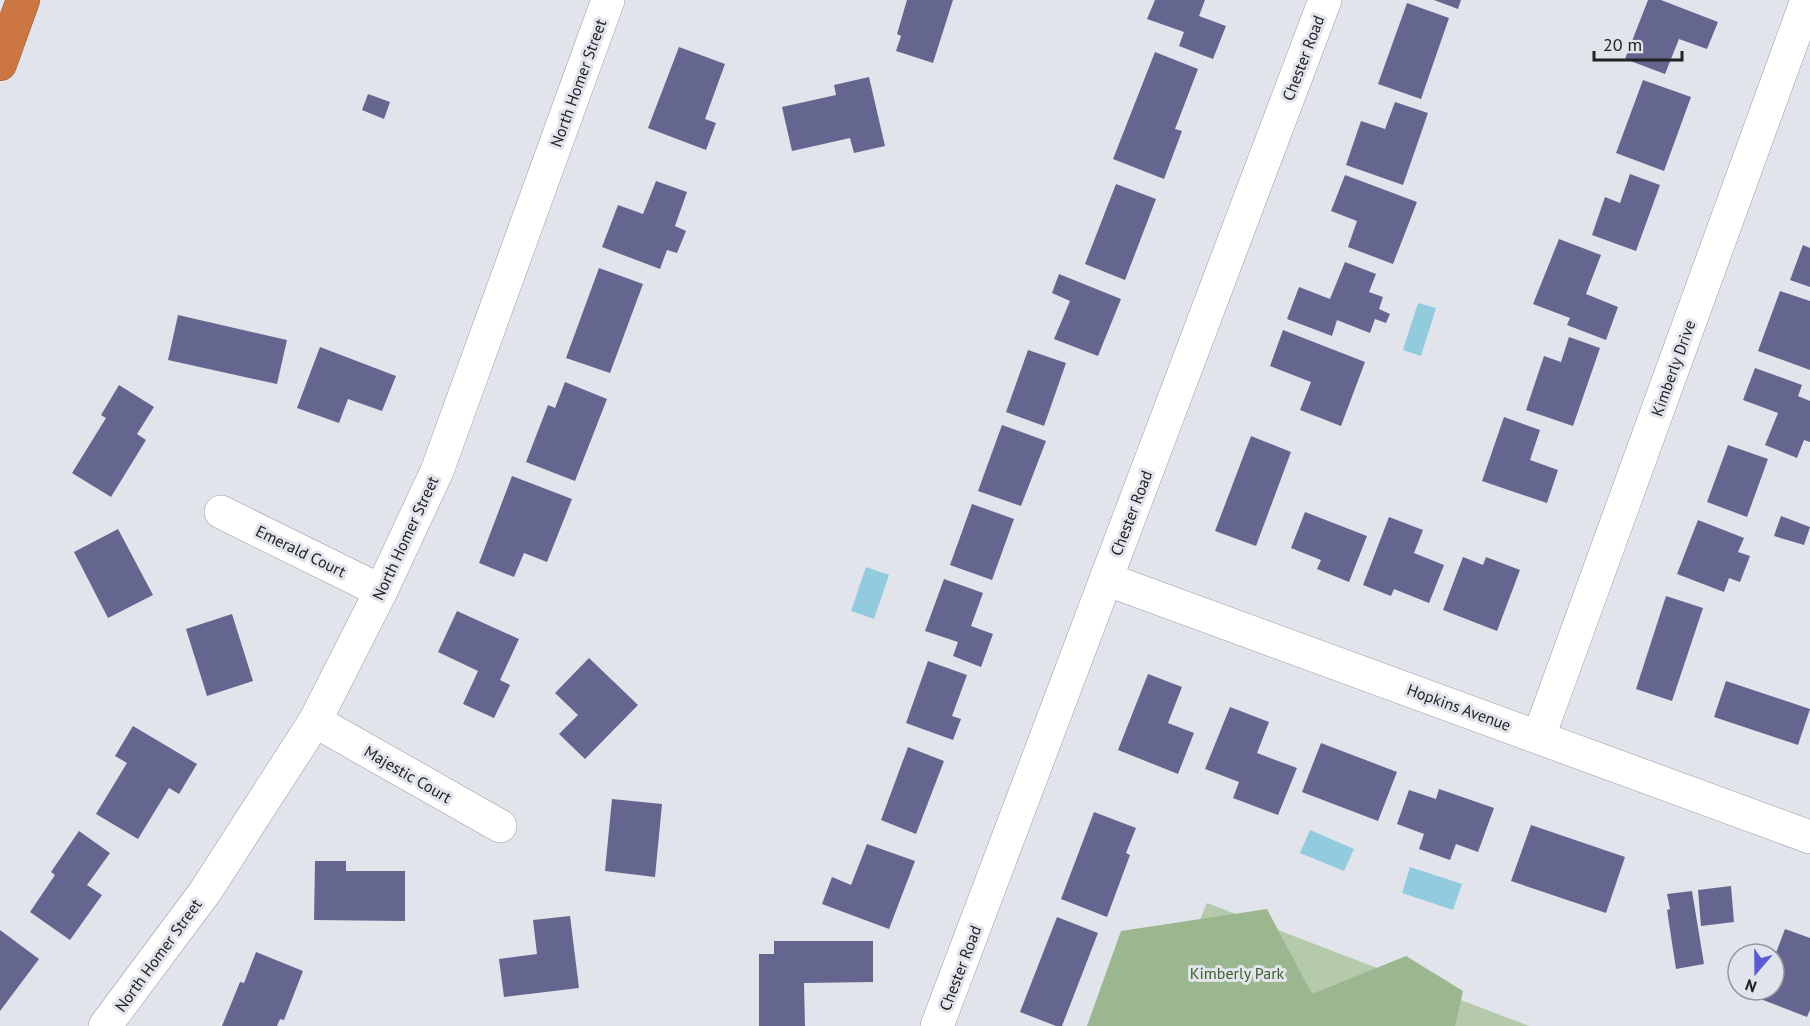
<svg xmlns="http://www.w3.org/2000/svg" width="1810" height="1026" font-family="'PT Sans',sans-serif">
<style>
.green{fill:#b4caab}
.forest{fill:#9bb790}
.water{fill:#93cbde}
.building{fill:#65668f}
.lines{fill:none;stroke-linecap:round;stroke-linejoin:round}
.minor-casing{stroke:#9a9ba3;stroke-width:34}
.highway-casing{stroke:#905937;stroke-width:34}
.minor{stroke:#fff;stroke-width:33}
.highway{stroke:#cc7741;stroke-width:33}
.labels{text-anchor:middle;stroke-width:6;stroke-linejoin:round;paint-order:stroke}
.street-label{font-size:16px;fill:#222225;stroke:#e2e4ec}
.park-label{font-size:16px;fill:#3b612a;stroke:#e2e4ec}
</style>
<rect width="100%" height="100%" fill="#e2e4ec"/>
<path class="green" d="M1207 903 1529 1026H1155Z"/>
<path class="forest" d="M1267 909 1312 994 1406 956 1463 991 1455 1026H1087L1121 931Z"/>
<g class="water">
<path d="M1418 303 1436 308 1421 356 1403 350Z"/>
<path d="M866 567 889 575 874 619 851 611Z"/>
<path d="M1310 830 1354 849 1344 871 1300 853Z"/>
<path d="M1410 867 1462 884 1453 910 1402 893Z"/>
</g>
<g class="building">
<path d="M907 0H953L933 63 896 51 901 36 897 34Z"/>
<path d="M1155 0H1205L1199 16 1226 26 1213 59 1179 46 1184 32 1147 19Z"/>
<path d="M1434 0H1461L1458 9Z"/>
<path d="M1648 0H1661L1718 22 1707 49 1679 39 1665 74 1625 59Z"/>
<path d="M1407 3 1449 18 1421 99 1378 84Z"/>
<path d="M679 47 725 64 705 119 716 123 706 150 648 128Z"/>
<path d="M1155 52 1198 69 1175 129 1182 131 1164 179 1113 159Z"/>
<path d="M869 77 885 146 854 153 850 138 792 151 782 107 836 95 834 85Z"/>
<path d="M1643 80 1691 97 1664 171 1616 153Z"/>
<path d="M368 94 390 102 384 119 362 110Z"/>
<path d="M1395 102 1428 113 1403 185 1346 165 1361 121 1385 129Z"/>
<path d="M1630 174 1660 185 1636 251 1592 235 1605 197 1620 203Z"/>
<path d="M1345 175 1417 202 1393 264 1348 247 1357 221 1331 211Z"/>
<path d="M656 181 687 192 675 226 686 231 677 253 667 250 660 269 602 247 618 205 643 214Z"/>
<path d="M1116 184 1156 199 1125 280 1085 264Z"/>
<path d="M1559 239 1601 255 1586 294 1618 307 1606 340 1567 325 1570 318 1533 304Z"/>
<path d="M1803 245 1810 248V287L1790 280Z"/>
<path d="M1345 262 1376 274 1369 292 1383 297 1379 309 1390 314 1386 323 1375 319 1370 333 1337 320 1332 336 1287 319 1299 287 1330 299Z"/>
<path d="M599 268 643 284 610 373 566 358Z"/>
<path d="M1059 274 1121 299 1098 356 1054 339 1070 301 1052 293Z"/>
<path d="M1780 291 1810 301V370L1758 351Z"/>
<path d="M178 315 287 340 277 384 168 360Z"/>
<path d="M1283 330 1365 362 1341 426 1300 410 1311 382 1270 366Z"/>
<path d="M1569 337 1600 348 1573 426 1526 410 1544 356 1561 362Z"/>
<path d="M320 347 396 376 382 411 348 399 339 423 297 408Z"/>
<path d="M1028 350 1066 363 1044 426 1006 412Z"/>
<path d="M1755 368 1802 385 1798 396 1810 401V442L1804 440 1797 458 1765 445 1778 413 1743 400Z"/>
<path d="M565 382 607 399 575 481 526 462 548 405 555 408Z"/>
<path d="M119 385 154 407 137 434 146 440 111 497 72 473 106 418 101 415Z"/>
<path d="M1504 417 1540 430 1530 460 1558 470 1547 503 1482 481Z"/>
<path d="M1002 425 1046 441 1021 506 978 491Z"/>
<path d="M1251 436 1291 452 1256 546 1215 531Z"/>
<path d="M1728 445 1768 459 1747 517 1707 502Z"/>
<path d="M512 476 572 499 547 562 524 553 514 577 479 563Z"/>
<path d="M972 504 1014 519 992 580 950 565Z"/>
<path d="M1305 512 1367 536 1349 582 1317 569 1321 560 1291 548Z"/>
<path d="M1781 516 1810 527 1804 545 1774 536Z"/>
<path d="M1389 517 1423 530 1414 553 1444 565 1429 603 1394 589 1391 596 1363 585Z"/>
<path d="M1698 520 1744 538 1738 552 1750 556 1740 582 1729 578 1724 592 1677 574Z"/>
<path d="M118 529 153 595 108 618 74 552Z"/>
<path d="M1463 557 1483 565 1486 557 1520 570 1497 631 1443 610Z"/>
<path d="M944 579 983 593 971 626 993 634 981 667 953 656 958 642 925 631Z"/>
<path d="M1666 596 1703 608 1672 701 1636 689Z"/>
<path d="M457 611 519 639 500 680 510 685 494 718 463 704 478 671 438 652Z"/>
<path d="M232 614 253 681 207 696 186 629Z"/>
<path d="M589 658 638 705 585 759 559 734 578 715 555 693Z"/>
<path d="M928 661 967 675 952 716 961 719 953 740 906 723Z"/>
<path d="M1148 674 1182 687 1168 723 1194 733 1178 774 1118 750Z"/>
<path d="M1726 681 1810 709 1798 745 1714 717Z"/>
<path d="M1230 707 1269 722 1257 753 1297 768 1278 815 1233 798 1239 782 1205 769Z"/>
<path d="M133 726 197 764 179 794 169 788 138 839 96 814 127 763 115 756Z"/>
<path d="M1321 743 1397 772 1378 821 1302 792Z"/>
<path d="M908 747 944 761 916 834 881 820Z"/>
<path d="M1439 789 1494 808 1478 852 1456 844 1450 860 1419 849 1424 834 1397 824 1409 790 1436 799Z"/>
<path d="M612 799 662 804 655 877 605 871Z"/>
<path d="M1094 812 1136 828 1126 853 1130 855 1107 917 1061 899Z"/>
<path d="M1531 825 1625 857 1606 913 1511 881Z"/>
<path d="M79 831 110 853 87 885 102 895 70 940 30 912 55 875 51 872Z"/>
<path d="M867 844 915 861 889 929 822 904 832 877 851 885Z"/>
<path d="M315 861H346V871H405V921L314 920Z"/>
<path d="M1731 886 1734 922 1701 926 1698 890Z"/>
<path d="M1692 891 1704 964 1676 969 1667 910 1670 909 1667 894Z"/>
<path d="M570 916 579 988 504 997 499 959 537 954 533 920Z"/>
<path d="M1057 917 1098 933 1062 1026H1056L1020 1012Z"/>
<path d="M1785 929 1810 938V1010L1807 1017 1758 998 1761 990H1774V958Z"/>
<path d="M0 930 39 959 0 1011Z"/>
<path d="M774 941H873V982L804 983 805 1026H759V954H774Z"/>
<path d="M256 952 303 971 284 1020 280 1019 277 1026H222L240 982 244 983Z"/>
</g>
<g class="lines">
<defs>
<g id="minor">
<path d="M221 512 381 591"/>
<path d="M1106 579 1810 837"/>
<path d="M315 721 500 826"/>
<path d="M1539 736 1807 0"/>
<path d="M105 1026 205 892 315 721 381 591 437 471 608 0"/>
<path d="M937 1026 1325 0"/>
</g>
<path id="highway" d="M0 64 23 0"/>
</defs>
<use href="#minor" class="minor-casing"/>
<use href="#highway" class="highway-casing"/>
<use href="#minor" class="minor"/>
<use href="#highway" class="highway"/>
</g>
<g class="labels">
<g class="street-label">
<text transform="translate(1303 58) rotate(-69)" y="6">Chester Road</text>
<text transform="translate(578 83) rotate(-70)" y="6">North Homer Street</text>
<text transform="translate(1673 368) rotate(-70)" y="6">Kimberly Drive</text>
<text transform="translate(1131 513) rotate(-69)" y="6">Chester Road</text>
<text transform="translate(405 538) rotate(-65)" y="6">North Homer Street</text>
<text transform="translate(301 551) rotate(26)" y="6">Emerald Court</text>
<text transform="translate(1459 707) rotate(20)" y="6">Hopkins Avenue</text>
<text transform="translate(408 774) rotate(30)" y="6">Majestic Court</text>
<text transform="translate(158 955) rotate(-54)" y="6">North Homer Street</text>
<text transform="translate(960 968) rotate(-69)" y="6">Chester Road</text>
</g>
<g class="park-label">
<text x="1237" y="979">Kimberly Park</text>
</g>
</g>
<g transform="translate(1756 972) rotate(200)"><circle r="28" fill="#e2e4ec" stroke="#95969c" stroke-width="1.5"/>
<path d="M0-4.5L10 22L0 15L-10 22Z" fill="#5c5bd3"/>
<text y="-9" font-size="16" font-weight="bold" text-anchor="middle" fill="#222225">N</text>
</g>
<path d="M1594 51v9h88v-9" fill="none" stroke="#222225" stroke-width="3"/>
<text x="1603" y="51" font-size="18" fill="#222225" stroke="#e2e4ec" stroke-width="4.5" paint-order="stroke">20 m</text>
</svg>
